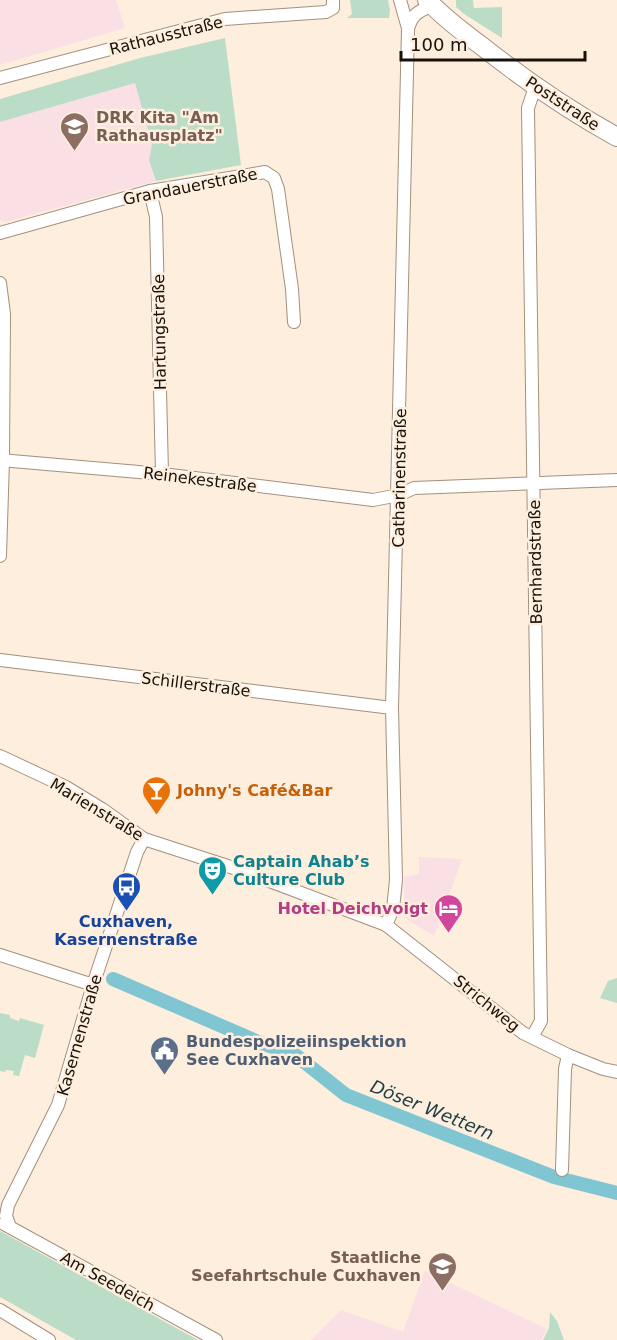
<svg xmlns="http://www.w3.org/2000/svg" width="617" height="1340" font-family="'DejaVu Sans',sans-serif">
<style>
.education{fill:#fadfe5}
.green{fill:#bbddc8}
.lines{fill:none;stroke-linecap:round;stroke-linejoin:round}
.canal{stroke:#80c6d2;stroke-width:14}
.street-casing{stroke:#a3907d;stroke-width:14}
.secondary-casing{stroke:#a3907d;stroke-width:20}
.street{stroke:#fff;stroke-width:12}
.secondary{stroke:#fff;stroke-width:18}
.labels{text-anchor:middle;stroke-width:5;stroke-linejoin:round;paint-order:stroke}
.street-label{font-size:16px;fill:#18110a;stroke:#feeedd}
.education-label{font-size:16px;font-weight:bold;fill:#785e54;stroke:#feeedd;text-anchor:start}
.food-label{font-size:16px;font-weight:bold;fill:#c56008;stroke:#feeedd;text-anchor:start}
.culture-label{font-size:16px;font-weight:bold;fill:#0d838f;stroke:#feeedd;text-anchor:start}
.hotel-label{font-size:16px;font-weight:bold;fill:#b23c85;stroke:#feeedd;text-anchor:end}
.transit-label{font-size:16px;font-weight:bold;fill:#164399;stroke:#feeedd}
.service-label{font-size:16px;font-weight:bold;fill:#4e5e75;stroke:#feeedd;text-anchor:start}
.water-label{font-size:18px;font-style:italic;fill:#1c3e44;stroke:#feeedd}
</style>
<rect width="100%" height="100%" fill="#feeedd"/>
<g class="education">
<path d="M0 0H116L125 28 0 65Z"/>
<path d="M135 83 152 144 149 160 156 181 5 222 0 220V122Z"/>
<path d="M419 857 462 859 434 936 405 918 404 877 419 874Z"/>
<path d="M425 1271 547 1329 541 1340H311L341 1310 403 1332Z"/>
</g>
<g class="green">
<path d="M350 0H388L390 10 389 18H347L352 14Z"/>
<path d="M456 0H473L474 8 502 7V38L464 14 456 7Z"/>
<path d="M225 38 241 165 156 181 149 160 152 144 135 83 0 122V99L140 58Z"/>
<path d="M617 978V1003L600 998 608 981Z"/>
<path d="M0 1013 10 1015V1018L19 1021 20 1018 44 1025 35 1058 25 1055 19 1076 13 1075 14 1071 6 1070 5 1072 0 1071Z"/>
<path d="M0 1231 198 1340H76L0 1297Z"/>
<path d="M550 1312 557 1321 564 1340H543L549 1328Z"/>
</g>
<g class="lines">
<path class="canal" d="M113 979 263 1044 293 1053 346 1095 554 1177 617 1193"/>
<defs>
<g id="street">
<path d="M400 0 408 28"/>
<path d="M0 78 225 19 326 12 333 8V0"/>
<path d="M150 191 156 217 162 474"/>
<path d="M0 233 150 191 265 172 274 178 278 189 292 289 294 322"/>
<path d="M0 283 4 314 3 460 0 556"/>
<path d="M0 460 162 474 373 500 399 495 414 488 617 480"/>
<path d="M0 660 392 708"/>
<path d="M0 756 66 787 102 809 144 839 243 871 386 925 523 1033 568 1055 603 1069 617 1072"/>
<path d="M386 925 393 909 396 880 392 708 408 29C412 14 418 12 432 5"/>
<path d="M0 955 93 985"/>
<path d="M532 1037 541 1021 528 108 535 87"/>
<path d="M562 1170 565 1069 568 1055"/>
<path d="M4 1224 216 1340"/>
<path d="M10 1227 6 1216 8 1205 58 1105 93 985 137 852 144 839"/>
<path d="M0 1310 49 1340"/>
</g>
<path id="secondary" d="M427 0C444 18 464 33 483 47 526 81 570 111 617 137"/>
</defs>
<use href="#street" class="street-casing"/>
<use href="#secondary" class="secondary-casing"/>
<use href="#street" class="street"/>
<use href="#secondary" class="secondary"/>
</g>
<defs>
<symbol id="school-pin" viewBox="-11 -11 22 30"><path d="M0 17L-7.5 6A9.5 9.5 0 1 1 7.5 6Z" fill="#8d6e63" stroke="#feeedd"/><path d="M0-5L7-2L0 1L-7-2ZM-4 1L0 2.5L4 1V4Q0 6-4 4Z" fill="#fff"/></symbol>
<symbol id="bar-pin" viewBox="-11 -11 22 30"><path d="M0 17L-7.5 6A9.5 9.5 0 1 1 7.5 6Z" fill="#e8710a" stroke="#feeedd"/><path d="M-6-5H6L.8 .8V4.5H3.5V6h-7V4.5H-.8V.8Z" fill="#fff"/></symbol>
<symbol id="theatre-pin" viewBox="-11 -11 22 30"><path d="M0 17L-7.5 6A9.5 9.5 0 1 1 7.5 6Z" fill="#0f9aa8" stroke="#feeedd"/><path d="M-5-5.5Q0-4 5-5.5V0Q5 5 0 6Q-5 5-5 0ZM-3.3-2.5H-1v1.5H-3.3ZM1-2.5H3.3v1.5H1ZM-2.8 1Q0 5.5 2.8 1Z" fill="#fff"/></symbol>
<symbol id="bus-pin" viewBox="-11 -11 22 30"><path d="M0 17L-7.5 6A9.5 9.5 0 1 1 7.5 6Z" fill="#1a4fb4" stroke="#feeedd"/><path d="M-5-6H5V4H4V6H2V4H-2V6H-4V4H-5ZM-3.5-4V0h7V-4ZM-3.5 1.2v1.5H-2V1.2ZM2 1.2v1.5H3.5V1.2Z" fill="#fff"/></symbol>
<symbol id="hotel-pin" viewBox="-11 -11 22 30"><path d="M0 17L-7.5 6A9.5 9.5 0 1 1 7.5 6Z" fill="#d1479c" stroke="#feeedd"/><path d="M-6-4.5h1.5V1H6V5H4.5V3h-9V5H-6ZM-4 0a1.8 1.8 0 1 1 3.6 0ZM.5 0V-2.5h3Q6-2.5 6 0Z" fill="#fff"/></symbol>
<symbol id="civic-pin" viewBox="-11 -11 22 30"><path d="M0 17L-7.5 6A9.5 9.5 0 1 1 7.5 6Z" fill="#5c6f8a" stroke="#feeedd"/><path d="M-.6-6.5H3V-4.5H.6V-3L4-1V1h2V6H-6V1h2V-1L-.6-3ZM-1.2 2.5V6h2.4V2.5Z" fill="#fff"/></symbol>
</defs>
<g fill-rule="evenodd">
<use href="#school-pin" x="58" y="110" width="33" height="45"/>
<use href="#bar-pin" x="140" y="774" width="33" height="45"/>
<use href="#theatre-pin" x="196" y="854" width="33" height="45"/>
<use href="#bus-pin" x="110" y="870" width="33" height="45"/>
<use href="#hotel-pin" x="432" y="892" width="33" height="45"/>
<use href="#civic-pin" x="148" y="1034" width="33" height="45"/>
<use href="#school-pin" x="426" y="1250" width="33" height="45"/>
</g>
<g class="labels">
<g class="street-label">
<text transform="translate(166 35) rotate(-14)" y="6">Rathausstraße</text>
<text transform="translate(563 103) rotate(33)" y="6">Poststraße</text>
<text transform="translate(190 186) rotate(-11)" y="6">Grandauerstraße</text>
<text transform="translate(159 332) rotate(-91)" y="6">Hartungstraße</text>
<text transform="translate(399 478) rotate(-89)" y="6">Catharinenstraße</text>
<text transform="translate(200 479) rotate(7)" y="6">Reinekestraße</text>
<text transform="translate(535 562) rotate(-91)" y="6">Bernhardstraße</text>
<text transform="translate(196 684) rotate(7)" y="6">Schillerstraße</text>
<text transform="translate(97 809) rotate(31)" y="6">Marienstraße</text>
<text transform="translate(487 1003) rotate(39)" y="6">Strichweg</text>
<text transform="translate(79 1035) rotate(-74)" y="6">Kasernenstraße</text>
<text transform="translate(108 1281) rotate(29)" y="6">Am Seedeich</text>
</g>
<g class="education-label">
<text x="96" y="123">DRK Kita "Am<tspan x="96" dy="18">Rathausplatz"</tspan></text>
<text x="421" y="1263" text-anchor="end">Staatliche<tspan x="421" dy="18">Seefahrtschule Cuxhaven</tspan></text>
</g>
<g class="food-label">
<text x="177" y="796">Johny's Café&amp;Bar</text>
</g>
<g class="culture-label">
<text x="233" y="867">Captain Ahab’s<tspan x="233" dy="18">Culture Club</tspan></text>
</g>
<g class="hotel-label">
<text x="428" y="914">Hotel Deichvoigt</text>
</g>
<g class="transit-label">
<text x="126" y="927">Cuxhaven,<tspan x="126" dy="18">Kasernenstraße</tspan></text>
</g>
<g class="service-label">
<text x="186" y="1047">Bundespolizeiinspektion<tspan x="186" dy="18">See Cuxhaven</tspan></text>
</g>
<g class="water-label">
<text transform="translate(432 1110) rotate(22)" y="6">Döser Wettern</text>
</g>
</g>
<path d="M401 51v9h184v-9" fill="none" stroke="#18110a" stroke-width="3"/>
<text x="410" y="51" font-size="18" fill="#18110a" stroke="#feeedd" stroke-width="4.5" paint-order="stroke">100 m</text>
</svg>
